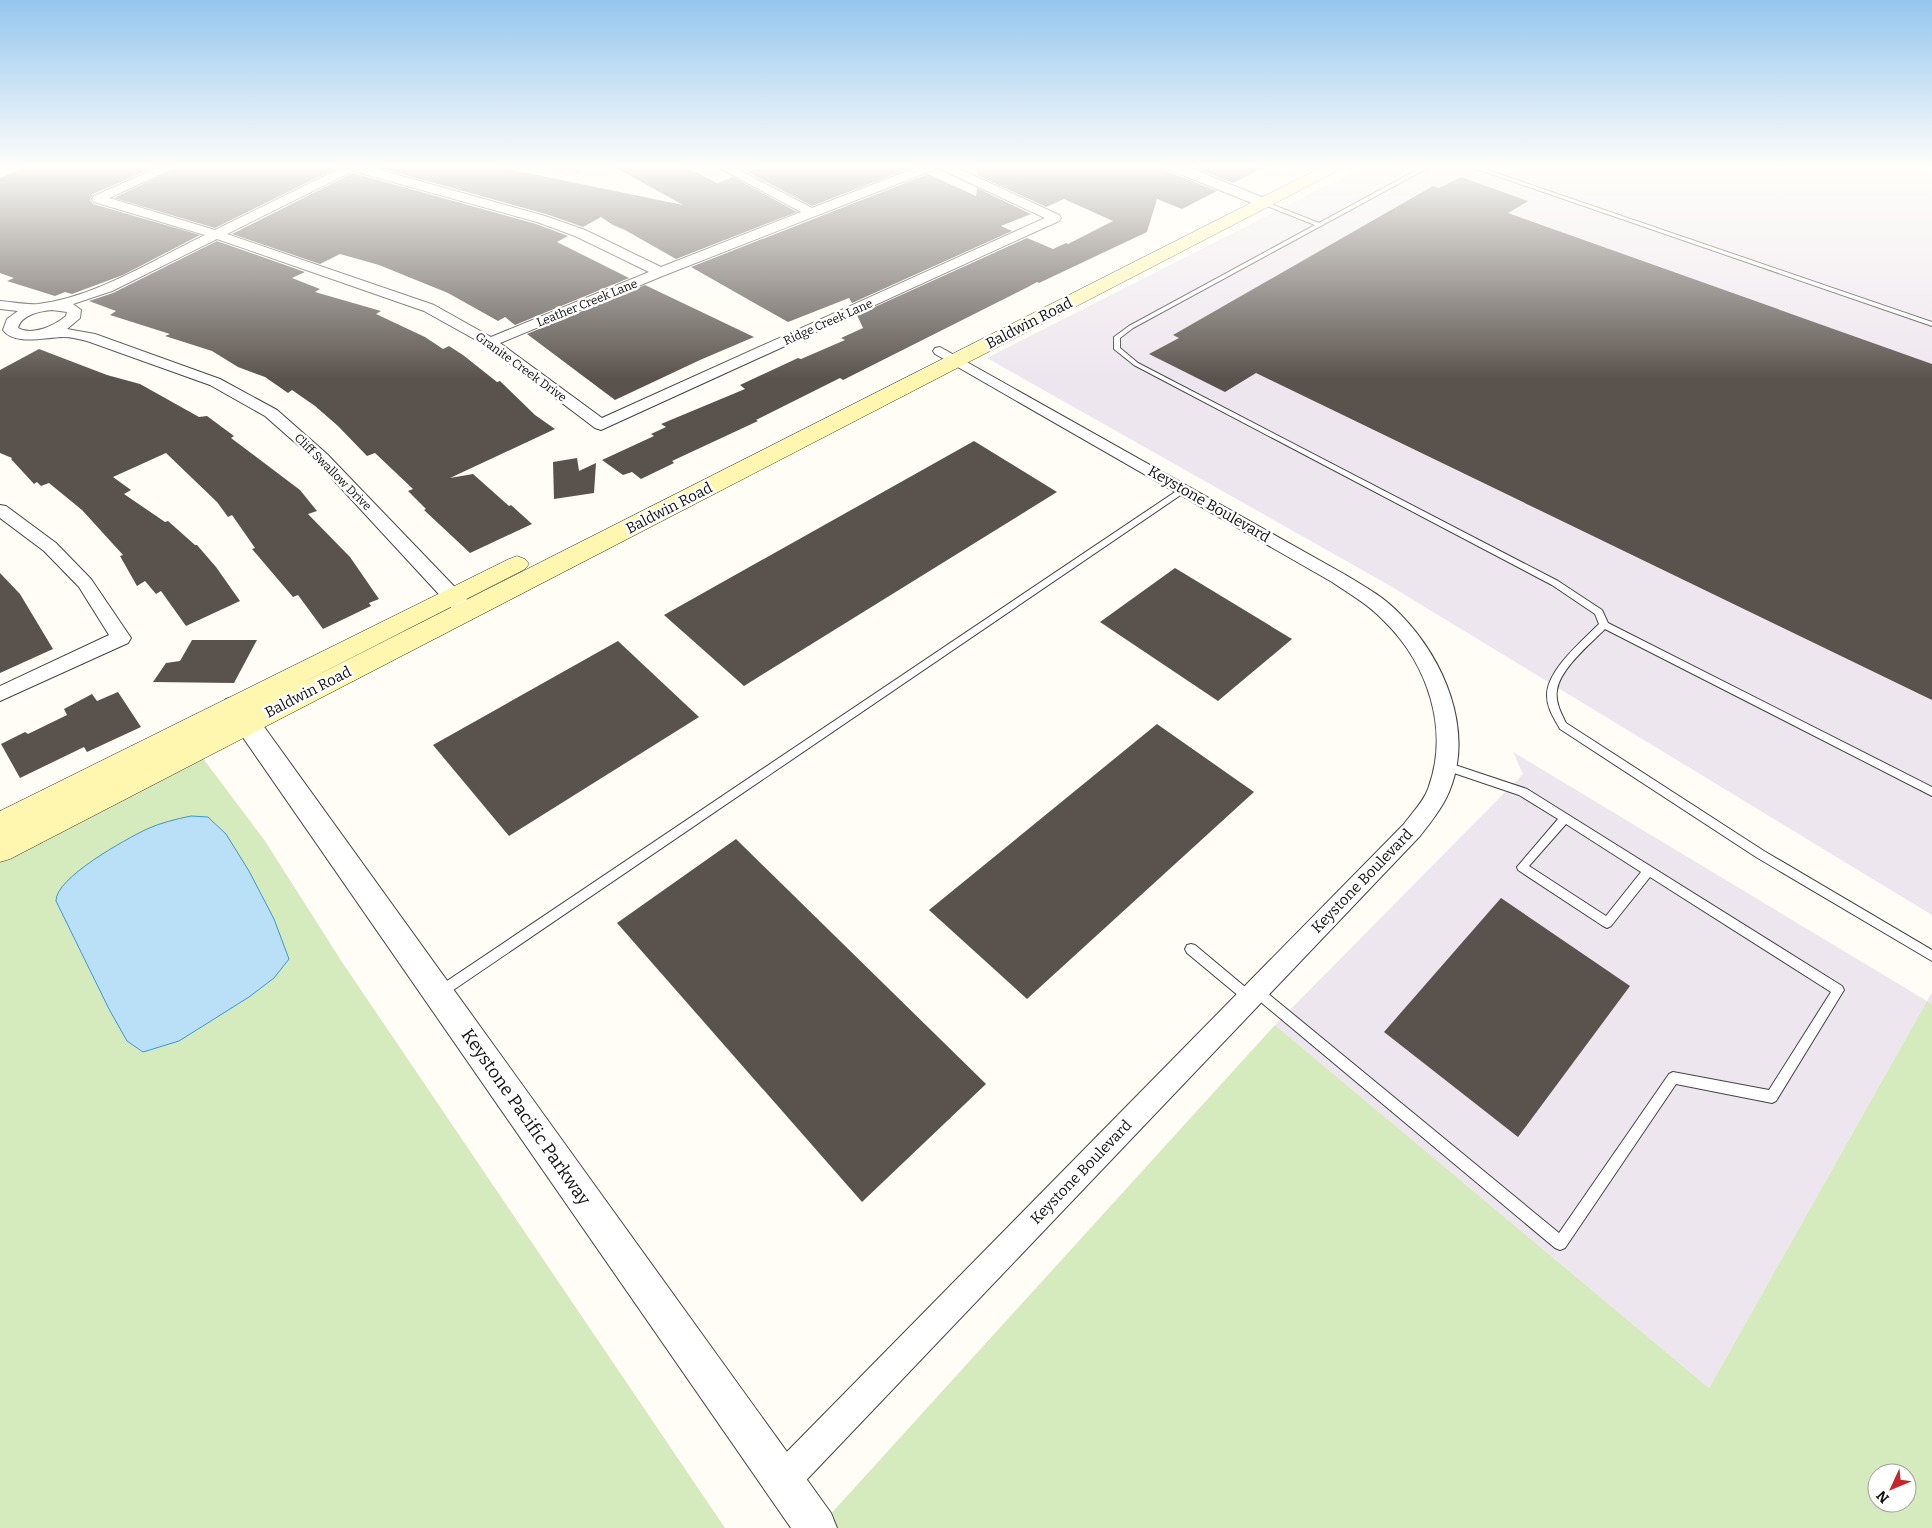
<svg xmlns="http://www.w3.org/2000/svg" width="1932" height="1528" font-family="Bitter,serif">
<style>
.industrial{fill:#eee6ef}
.green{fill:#d5ebbd;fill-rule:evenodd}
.water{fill:#b9e0f7;stroke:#3f96cf}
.building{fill:#5a524d}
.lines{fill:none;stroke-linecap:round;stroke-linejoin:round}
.service-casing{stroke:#444;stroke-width:2}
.minor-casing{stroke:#444;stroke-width:2}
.tertiary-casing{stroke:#444;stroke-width:2}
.secondary-casing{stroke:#333;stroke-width:1}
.service{fill:#fff;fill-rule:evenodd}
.minor{fill:#fff;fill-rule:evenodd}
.tertiary{fill:#fff;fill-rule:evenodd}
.secondary{fill:#fff6b0;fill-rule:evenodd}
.labels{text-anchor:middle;stroke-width:5;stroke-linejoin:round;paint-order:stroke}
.far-street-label{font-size:12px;fill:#111;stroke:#fff}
.street-label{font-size:15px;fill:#111;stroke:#fff}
.near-street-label{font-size:18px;fill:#111;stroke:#fff}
</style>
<rect width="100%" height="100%" fill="#fffdf5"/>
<g class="industrial">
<path d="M1367 165H1932V915L1387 584 987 358Z"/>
<path d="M1513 752 1927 1001 1932 992V1004L1927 1001 1709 1388 1275 1025 1523 774Z"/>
</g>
<g class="green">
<path d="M524 165H596L572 177Z"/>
<path d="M193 745 265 841 342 962 725 1528H0V843Z"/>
<path d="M1927 1001 1932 1004V1528H818L1275 1025 1709 1388ZM1877 1473H1907V1503H1877Z"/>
</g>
<path class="water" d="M191 816 208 817 226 834 249 871 274 919 289 959 274 978 249 997 179 1041 143 1052 127 1041 109 1009 56 901C55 878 126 839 147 829 160 823 176 819 191 816Z"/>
<g class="building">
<path d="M31 165H159L93 194 90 200 93 204 200 235 123 275 72 294 65 292 55 296 7 281 14 278 0 273V178Z"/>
<path d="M182 165H343L215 228 114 198Z"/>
<path d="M369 165H488L683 205 611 165H682L717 183 733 177 797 212 676 259 625 230 613 225 601 217 583 227 546 214Z"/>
<path d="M769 165H909L913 167 812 206 747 172Z"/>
<path d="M977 165H1161L1164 170 1217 191 1182 209 1157 199 1147 232 1039 283 1037 282 1028 287 843 380 840 378 756 420 758 421 672 461 674 463 641 479 632 472 623 475 602 460 654 436 651 434 666 427 661 424 745 389 740 385 798 358 801 359 845 340 841 338 863 328 857 315 1027 238 1053 249 1066 243 1068 244 1113 221 1064 199 1046 207 977 175Z"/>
<path d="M1188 165H1268L1233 183Z"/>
<path d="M353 173 536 224 568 236 557 242 629 278 515 325 505 317 498 321 448 293 379 265 340 254 320 264 232 234Z"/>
<path d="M928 174 976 196 977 188 1031 214 1001 226 1012 231 852 303 849 298 788 322 691 267Z"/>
<path d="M1461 177 1528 201 1508 213 1932 364V700L1256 373 1225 392 1149 354 1179 338 1173 335 1433 186 1439 188Z"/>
<path d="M217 241 305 272 292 278 320 289 315 292 381 311 376 314 425 337 443 349 449 346 463 355 497 382 500 381 535 415 555 429 450 478 473 474 509 506 511 505 532 524 470 553 424 510 426 509 408 491 413 489 375 453 367 456 338 426 315 406 292 390 288 393 265 377 238 367 212 351 165 336 170 334 110 315 116 311 89 301 113 293Z"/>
<path d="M645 285 754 337 700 360 615 400 527 334Z"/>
<path d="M39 349 107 375 140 384 199 417 207 416 234 436 231 438 300 490 317 511 308 514 350 557 379 599 369 603 371 606 323 629 298 595 293 597 252 549 255 548 232 515 228 517 217 502 166 453 113 477 131 490 124 494 165 522 168 521 195 545H197L216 567 240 601 186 626 161 591 156 594 145 581 137 586 120 556 123 555 82 510 49 483 41 486 37 482 34 484 11 459 12 458 0 453V370Z"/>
<path d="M974 441 1057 492 744 686 664 615Z"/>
<path d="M577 458 579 471 596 463 594 493 554 499 553 462Z"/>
<path d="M1175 568 1292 639 1218 701 1100 622Z"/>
<path d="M0 573 20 594 53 649 0 673Z"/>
<path d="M192 640H257L234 683 153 682 166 663 180 661Z"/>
<path d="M618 641 699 717 509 836 433 745Z"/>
<path d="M118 692 141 727 87 752 84 747 20 778 1 744 25 732 28 734 67 715 64 709 92 694 97 701Z"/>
<path d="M1157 724 1254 792 1027 999 929 910Z"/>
<path d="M736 839 986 1084 862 1202 617 923Z"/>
<path d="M1501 898 1630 986 1518 1137 1384 1032Z"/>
</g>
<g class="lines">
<defs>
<g id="service">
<path d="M1426 165H1433L1133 328 1120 338V348L1138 363 1558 581 1602 610 1608 623 1932 787V796L1605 629C1590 644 1560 669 1557 690 1555 702 1561 713 1566 723L1764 851 1932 950V961L1756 857 1560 729C1554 718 1547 708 1547 696 1546 671 1582 641 1599 624L1595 614 1552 585 1134 365 1114 349V337L1129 326 1315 225 1262 204V202H1266L1319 223Z"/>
<path d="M1465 165H1473L1932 322V326Z"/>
<path d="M1181 488H1184L1188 490 443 997 439 998 435 997 433 993 435 989Z"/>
<path d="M1446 762 1527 789 1842 986 1844 990 1776 1101 1772 1103 1676 1084 1565 1248 1560 1250 1555 1248 1256 998 1254 1002 1250 1003 1246 1002 1187 953 1185 949 1187 945 1191 944 1195 945 1250 991 1252 987 1256 986 1260 987 1559 1233 1669 1074 1673 1072 1769 1090 1831 992 1650 877 1611 926 1607 928 1603 926 1518 870 1517 867 1558 819 1519 795 1442 769 1441 766 1442 763ZM1566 824 1641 872 1606 916 1529 866Z"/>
</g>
<g id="minor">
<path d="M164 165H180L109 198 215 230 347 165H362L545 216 585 230 661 267 801 212 714 165H729L812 208 923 165H951L1059 215 1061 218 1059 221 601 430 595 428 485 345 424 311 217 239 112 291 73 304 81 310 80 318 67 329 95 334 220 379 277 410 327 454 473 606 475 611 473 616 466 617 459 616 315 460 265 416 210 385 87 341C79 339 71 337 64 337 46 337 14 346 3 330L7 319 18 311 0 309V301C12 302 26 305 38 304 96 297 153 260 205 235L94 202 92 199 94 196ZM938 168 1045 218 602 418 500 343 665 275ZM353 171 537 222 575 236 649 272 491 337 434 305 227 234ZM52 310 67 312 66 316C54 326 32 336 18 328 21 315 40 311 52 310Z"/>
<path d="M940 347 1344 574C1364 586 1384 597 1400 614 1444 659 1475 730 1449 792 1442 808 1431 822 1420 836L794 1493 782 1497 770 1493 766 1481 770 1469 1404 824C1412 813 1423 802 1428 789 1450 730 1428 664 1384 621 1369 605 1350 594 1332 582L935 354 933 351 935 348Z"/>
<path d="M0 505 6 506 56 543 91 579 131 638 128 643 0 701V686L109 635 79 587 44 551 0 518Z"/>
</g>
<g id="tertiary">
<path d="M1163 165H1183L1269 200 1272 203 1269 206H1259L1165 168Z"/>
<path d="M235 697 244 699 831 1513 837 1528H791L226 713 222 706 226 699Z"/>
</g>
<path id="secondary" d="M1326 165H1346L1343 168 10 859 0 862V836L3 835 0 836V811L509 559 517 556 525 559 529 564 525 569 300 684Z"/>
</defs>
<use href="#service" class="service-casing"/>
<use href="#minor" class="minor-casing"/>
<use href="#tertiary" class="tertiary-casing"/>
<use href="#secondary" class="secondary-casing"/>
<use href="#service" class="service"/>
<use href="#minor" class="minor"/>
<use href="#tertiary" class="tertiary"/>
<use href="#secondary" class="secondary"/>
</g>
<linearGradient id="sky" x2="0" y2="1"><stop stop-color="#95c6ee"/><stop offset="0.44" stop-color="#fffefa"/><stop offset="1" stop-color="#fffefa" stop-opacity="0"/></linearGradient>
<rect width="1932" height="379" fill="url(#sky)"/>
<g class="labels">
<g class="far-street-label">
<text transform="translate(587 303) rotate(-22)" y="4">Leather Creek Lane</text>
<text transform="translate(828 322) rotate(-24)" y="4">Ridge Creek Lane</text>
<text transform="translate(521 367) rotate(36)" y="4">Granite Creek Drive</text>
<text transform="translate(333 472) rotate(45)" y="4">Cliff Swallow Drive</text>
</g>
<g class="street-label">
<text transform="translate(1029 323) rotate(-27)" y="5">Baldwin Road</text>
<text transform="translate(1209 504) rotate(30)" y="5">Keystone Boulevard</text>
<text transform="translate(669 508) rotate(-27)" y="5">Baldwin Road</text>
<text transform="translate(308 692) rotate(-27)" y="5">Baldwin Road</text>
<text transform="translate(1362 881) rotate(-46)" y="5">Keystone Boulevard</text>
<text transform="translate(1081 1172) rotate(-46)" y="5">Keystone Boulevard</text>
</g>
<g class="near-street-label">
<text transform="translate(526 1117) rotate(55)" y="6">Keystone Pacific Parkway</text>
</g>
</g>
<g transform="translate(1892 1488) rotate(226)"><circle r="24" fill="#ffffff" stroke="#a0a0a0"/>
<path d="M0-4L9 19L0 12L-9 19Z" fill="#c4262e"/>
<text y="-8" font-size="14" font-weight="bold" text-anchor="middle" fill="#111111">N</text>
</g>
</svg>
